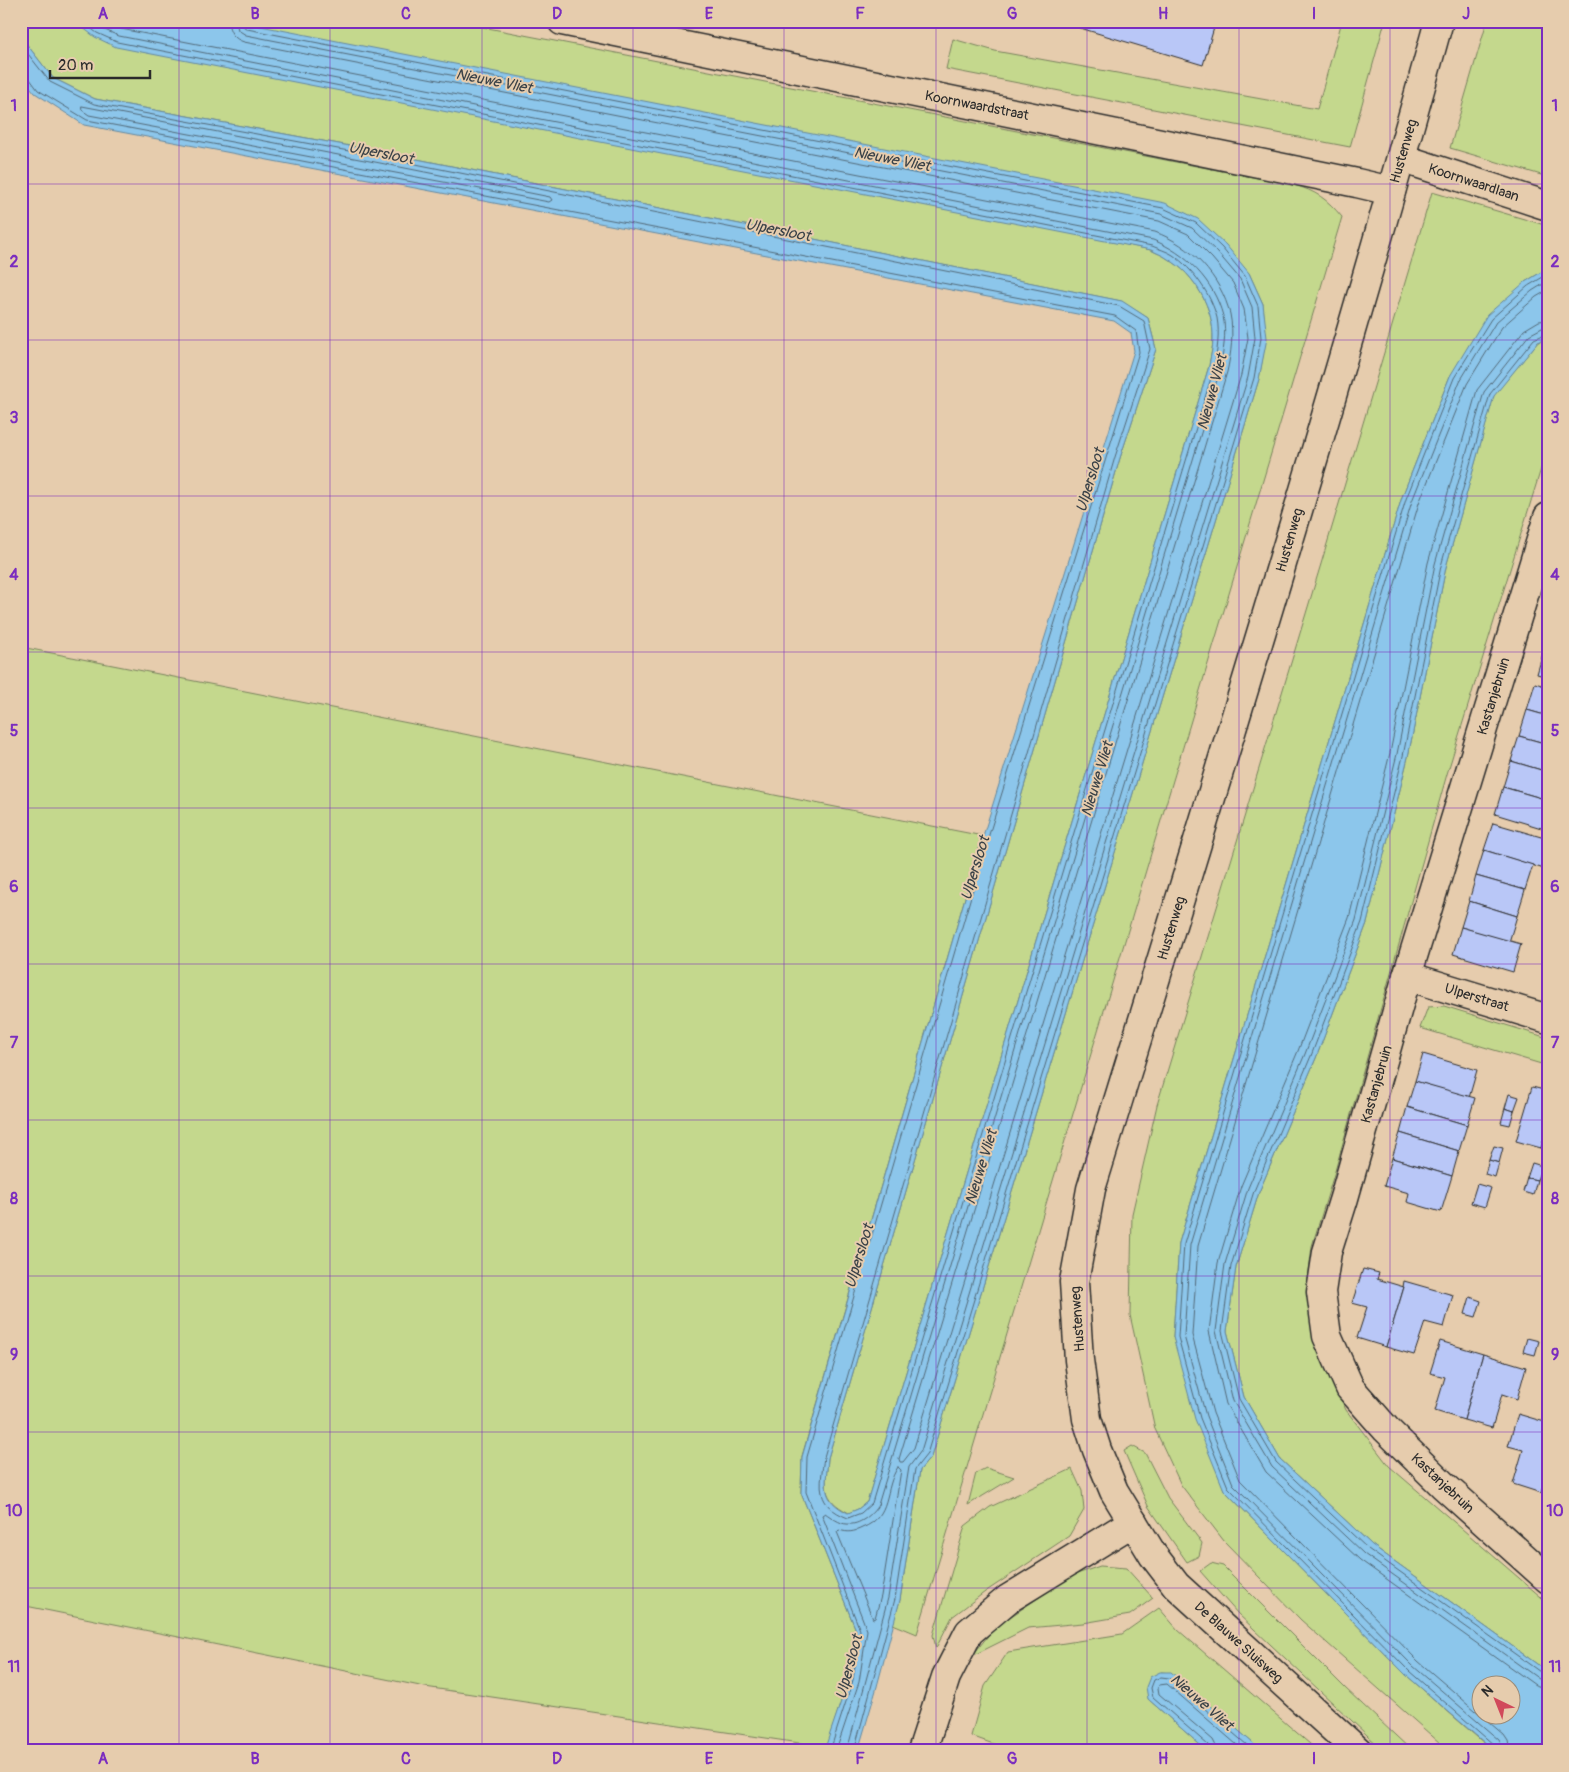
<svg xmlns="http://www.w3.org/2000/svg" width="1569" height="1772" font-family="Pangolin,sans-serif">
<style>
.green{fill:#c4d88d;stroke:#78825c}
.water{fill:#8cc6eb;stroke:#65889e;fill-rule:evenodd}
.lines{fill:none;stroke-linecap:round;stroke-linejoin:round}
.shore{stroke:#526978;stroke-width:1}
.building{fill:#b9c7f7;stroke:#2b2b2b}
.minor-casing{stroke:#2b2b2b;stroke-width:31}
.secondary-casing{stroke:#2b2b2b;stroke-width:31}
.minor{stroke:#e6ccad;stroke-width:28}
.secondary{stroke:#e6ccad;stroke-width:28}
.grid{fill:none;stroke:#7b2cbf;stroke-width:1;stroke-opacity:0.55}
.labels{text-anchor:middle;stroke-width:4;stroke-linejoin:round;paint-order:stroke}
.street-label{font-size:14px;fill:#2b2b2b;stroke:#e6ccad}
.water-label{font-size:15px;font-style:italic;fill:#3a4248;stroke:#e6ccad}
.neatline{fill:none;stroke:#7b2cbf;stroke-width:2}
.grid-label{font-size:16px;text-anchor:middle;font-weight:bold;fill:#7b2cbf}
</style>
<rect width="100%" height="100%" fill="#e6ccad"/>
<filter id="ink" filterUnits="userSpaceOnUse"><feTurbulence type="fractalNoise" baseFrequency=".02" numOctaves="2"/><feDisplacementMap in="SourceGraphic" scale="10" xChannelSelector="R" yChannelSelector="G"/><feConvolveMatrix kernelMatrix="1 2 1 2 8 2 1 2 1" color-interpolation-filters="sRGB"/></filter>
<g filter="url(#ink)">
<g class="green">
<path d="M21 21H74L1151 250C1156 253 1163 255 1168 259 1195 274 1214 309 1213 339 1213 348 1210 358 1209 366L867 1502 858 1509 849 1513C820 1498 826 1486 828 1458L1120 458 1156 349 1148 318 1121 301 377 151 95 99 53 78 21 37Z"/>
<path d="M235 21H452L1294 185C1316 191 1327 199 1342 217L917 1634 893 1624 900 1600 920 1470 931 1457 1259 379 1266 339 1263 304 1249 273Z"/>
<path d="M1342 21H1385L1350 147 946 69 953 39 995 51 1317 109Z"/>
<path d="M1487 21H1548V177L1450 148Z"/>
<path d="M1432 192 1548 226V268L1525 282 1450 376 1402 497 1179 1243 1173 1337 1224 1490 1406 1675 1493 1751H1449L1301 1620 1224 1541 1181 1485 1155 1429 1130 1315 1132 1214 1157 1105 1321 564Z"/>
<path d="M1548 338V446L1447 774 1335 1171 1312 1246 1307 1287 1315 1335 1330 1376 1346 1410 1389 1466 1548 1603V1672L1372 1545 1280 1459 1244 1397 1227 1331 1236 1267 1259 1192 1316 1058 1367 923 1408 757 1446 567 1494 395 1538 342Z"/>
<path d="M21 647 983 836 802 1456 801 1493 856 1630 849 1678 826 1747 425 1687 21 1605Z"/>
<path d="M1444 1006 1548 1038V1066L1420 1028 1428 1007Z"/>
<path d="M1132 1446 1145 1453 1168 1498 1202 1543 1199 1556 1187 1562 1148 1506 1124 1451Z"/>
<path d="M986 1468 1014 1477 968 1505 976 1473Z"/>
<path d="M1072 1469 1082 1491 1084 1510 1069 1536 985 1592 952 1617 936 1648 933 1635 965 1526 990 1507Z"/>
<path d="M1211 1563 1223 1566 1345 1688 1412 1751H1384L1238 1614 1200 1571Z"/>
<path d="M1100 1566 1126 1568 1153 1598 1130 1615 1083 1623 1028 1628 972 1656 995 1627 1071 1576Z"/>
<path d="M1159 1608 1178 1630 1318 1751H1262L1171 1673 1161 1672 1148 1699 1207 1751H1013L971 1736 985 1686 1008 1652 1122 1634Z"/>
</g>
<g class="water">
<path d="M74 21H235L1165 203 1198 219 1226 245 1249 273 1263 304 1267 338 1259 379 931 1457 920 1470 900 1600 876 1690 858 1751H824L849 1678 856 1630 801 1493 802 1457 983 836 1134 351 1131 333 1114 321 84 125 35 93 21 76V37L53 78 95 99 377 151 1122 301 1148 318 1156 349 1120 458 828 1458C826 1486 820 1499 848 1513L858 1509 867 1502 1209 366C1210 358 1213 348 1213 339 1214 309 1195 274 1168 259 1163 255 1156 253 1151 250L116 47 95 37Z"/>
<path d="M1548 268V338L1538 342 1494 396 1446 567 1408 757 1367 923 1316 1058 1259 1192 1236 1267 1227 1331 1244 1397 1280 1459 1372 1545 1548 1672V1751H1494L1406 1675 1224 1490 1195 1419 1173 1337 1179 1243 1402 497 1450 376 1487 315 1525 282ZM1482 1684H1512V1714H1482Z"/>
<path d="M1160 1672H1171L1262 1751H1207L1148 1699 1146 1687 1150 1677Z"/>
</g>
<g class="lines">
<g class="shore">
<path d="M92 21 100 28 119 36 1153 240C1186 253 1214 281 1223 316 1227 334 1223 352 1220 370L878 1505C873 1514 859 1526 847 1524 840 1524 831 1517 825 1513L822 1515 867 1630 859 1682 836 1751"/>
<path d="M104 21 121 29 1155 232C1191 245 1221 277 1230 314 1234 333 1231 354 1227 372L899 1459 900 1462H903L914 1448 1241 375 1248 338 1244 309 1233 283 1212 258 1188 234 1159 221 244 42C234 39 229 32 228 21"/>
<path d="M236 21 238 30 246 35 1161 214 1192 228 1218 253 1240 279 1252 307 1255 338 1248 377 921 1451 909 1467 888 1598 847 1751"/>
<path d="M242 21 243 26 247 29 1163 208 1196 223 1222 248 1245 276 1258 306 1261 338 1254 378 927 1454 915 1469 895 1599 854 1751"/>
<path d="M21 45 50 82 94 104 376 156 1119 306 1144 321 1150 349 1115 457 824 1457C820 1487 815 1505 848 1518L861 1513 872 1503 1214 368C1217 352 1220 334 1217 318 1211 294 1193 269 1173 255 1167 251 1159 249 1152 246L117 42 97 33 81 21"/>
<path d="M21 74 27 75 38 90 87 120 1115 316 1136 331 1139 352 988 838 807 1457 806 1492 860 1630 853 1680 830 1751"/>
<path d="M82 106 375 162 550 197 552 200 549 202 89 115 82 110Z"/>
<path d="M1548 320 1539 321 1524 330 1477 390 1428 563 1390 753 1349 918 1298 1051 1241 1186 1218 1263 1209 1331 1226 1404 1266 1472 1360 1560 1535 1685 1548 1689"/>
<path d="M1548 327 1542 328 1529 335 1484 392 1435 564 1397 754 1356 920 1305 1054 1248 1188 1225 1264 1216 1331 1233 1401 1272 1467 1364 1554 1539 1679 1548 1682"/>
<path d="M1548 333 1534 339 1490 394 1441 566 1403 756 1362 922 1311 1056 1254 1191 1231 1266 1222 1331 1239 1399 1276 1462 1368 1549 1543 1674 1548 1675"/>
<path d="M898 1467 901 1470 881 1596 875 1618 873 1619 837 1532 839 1530C848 1533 854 1532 862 1528 893 1516 883 1489 898 1467Z"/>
<path d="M1210 1751 1208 1745 1153 1697 1151 1688 1154 1680 1161 1677 1169 1678 1254 1751"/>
<path d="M1216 1751V1746L1213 1740 1159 1694 1158 1688 1159 1685 1167 1684 1244 1751"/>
<path d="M1496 1751 1494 1745 1409 1671 1228 1487 1200 1418 1178 1337 1184 1244 1406 499 1454 378 1491 319 1528 286 1548 274"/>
<path d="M1503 1751 1502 1746 1499 1740 1413 1666 1233 1484 1206 1416 1184 1336 1190 1245 1412 501 1460 381 1496 322 1532 291 1548 281"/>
<path d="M1510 1751 1508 1741 1504 1735 1418 1661 1240 1480 1213 1413 1192 1335 1198 1246 1419 503 1467 384 1502 327 1536 297 1548 290"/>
</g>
</g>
<g class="building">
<path d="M1057 21H1216L1203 65Z"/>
<path d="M1545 646 1548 647V677L1537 674Z"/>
<path d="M1535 683 1548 687V716L1527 710Z"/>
<path d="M1527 710 1548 716V744L1519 736Z"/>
<path d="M1519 736 1548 744V772L1511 761Z"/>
<path d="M1511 761 1548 772V800L1503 787Z"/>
<path d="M1503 787 1548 800V830L1495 814Z"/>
<path d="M1493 823 1548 839V855L1544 869 1484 850Z"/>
<path d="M1484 850 1533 865 1525 890 1476 876Z"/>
<path d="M1476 876 1525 890 1517 916 1469 901Z"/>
<path d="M1469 901 1517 916 1509 942 1461 927Z"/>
<path d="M1461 927 1521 944 1513 972 1453 954Z"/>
<path d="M1548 938V953L1544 952Z"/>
<path d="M1423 1054 1477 1070 1469 1098 1415 1081Z"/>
<path d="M1415 1081 1475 1098 1467 1125 1407 1107Z"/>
<path d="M1532 1087 1548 1091V1127L1541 1148 1516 1141Z"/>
<path d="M1509 1094 1519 1097 1514 1111 1505 1108Z"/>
<path d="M1407 1107 1467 1125 1459 1151 1400 1133Z"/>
<path d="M1505 1108 1514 1111 1510 1125 1501 1123Z"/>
<path d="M1548 1127V1150L1541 1148Z"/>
<path d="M1400 1133 1459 1151 1452 1176 1392 1158Z"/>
<path d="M1494 1146 1503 1148 1499 1163 1489 1160Z"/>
<path d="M1392 1158 1452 1176 1441 1212 1407 1202 1409 1193 1384 1186Z"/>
<path d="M1489 1160 1499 1163 1495 1177 1485 1174Z"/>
<path d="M1532 1163 1542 1166 1537 1180 1527 1178Z"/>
<path d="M1527 1178 1537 1180 1533 1195 1523 1192Z"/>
<path d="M1477 1184 1491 1188 1485 1207 1471 1203Z"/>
<path d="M1363 1269 1379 1273 1377 1279 1404 1287 1386 1347 1357 1338 1367 1307 1352 1303Z"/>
<path d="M1404 1281 1453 1295 1444 1327 1425 1322 1414 1355 1386 1347 1404 1287H1403Z"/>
<path d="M1470 1297 1481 1301 1476 1317 1465 1314Z"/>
<path d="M1548 1324V1341L1543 1340Z"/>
<path d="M1527 1338 1539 1341 1535 1355 1523 1352Z"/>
<path d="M1440 1341 1483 1354 1464 1420 1435 1411 1445 1377 1430 1373Z"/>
<path d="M1483 1354 1526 1367 1517 1399 1502 1394 1492 1428 1464 1420Z"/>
<path d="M1518 1414 1548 1423V1471L1541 1493 1513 1484 1523 1450 1508 1446Z"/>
<path d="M1548 1471V1495L1541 1493Z"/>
</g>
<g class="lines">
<defs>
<g id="minor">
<path d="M562 21 1357 183 1391 191"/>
<path d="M1401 158 1548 206"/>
<path d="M1548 517 1407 976 1344 1198 1327 1252 1321 1292 1327 1336 1350 1388 1386 1429 1443 1485 1548 1579"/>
<path d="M1407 976 1548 1019"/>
<path d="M922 1751 946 1677 969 1632 1008 1599 1133 1522"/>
</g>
<path id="secondary" d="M1358 1751 1176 1585 1153 1555 1114 1491 1097 1450 1087 1419 1079 1360 1074 1282 1091 1189C1210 801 1331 413 1439 21"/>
</defs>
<use href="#minor" class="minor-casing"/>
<use href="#secondary" class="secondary-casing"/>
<use href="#minor" class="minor"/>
<use href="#secondary" class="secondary"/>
</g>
</g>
<path class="grid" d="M179 21V1751M330 21V1751M482 21V1751M633 21V1751M784 21V1751M936 21V1751M1087 21V1751M1239 21V1751M1390 21V1751M21 184H1548M21 340H1548M21 496H1548M21 652H1548M21 808H1548M21 964H1548M21 1120H1548M21 1276H1548M21 1432H1548M21 1588H1548"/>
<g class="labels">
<g class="street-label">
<text transform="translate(977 105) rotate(11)" y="5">Koornwaardstraat</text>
<text transform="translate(1403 151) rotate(-74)" y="5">Hustenweg</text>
<text transform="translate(1474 182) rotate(18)" y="5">Koornwaardlaan</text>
<text transform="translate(1289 540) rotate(-74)" y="5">Hustenweg</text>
<text transform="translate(1493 696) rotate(-73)" y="5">Kastanjebruin</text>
<text transform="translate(1171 928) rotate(-73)" y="5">Hustenweg</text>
<text transform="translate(1477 997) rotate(17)" y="5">Ulperstraat</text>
<text transform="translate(1376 1084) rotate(-74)" y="5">Kastanjebruin</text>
<text transform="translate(1077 1319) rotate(-94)" y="5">Hustenweg</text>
<text transform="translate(1443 1483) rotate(43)" y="5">Kastanjebruin</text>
<text transform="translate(1239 1642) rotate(42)" y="5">De Blauwe Sluisweg</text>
</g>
<g class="water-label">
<text transform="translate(494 81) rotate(11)" y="5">Nieuwe Vliet</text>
<text transform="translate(381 153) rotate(11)" y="5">Ulpersloot</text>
<text transform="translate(892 159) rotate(11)" y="5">Nieuwe Vliet</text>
<text transform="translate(778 230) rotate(11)" y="5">Ulpersloot</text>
<text transform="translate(1212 392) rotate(-75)" y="5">Nieuwe Vliet</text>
<text transform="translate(1090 480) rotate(-73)" y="5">Ulpersloot</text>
<text transform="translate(1097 779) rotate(-73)" y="5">Nieuwe Vliet</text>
<text transform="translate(975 868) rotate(-73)" y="5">Ulpersloot</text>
<text transform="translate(981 1167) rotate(-73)" y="5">Nieuwe Vliet</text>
<text transform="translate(859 1256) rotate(-73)" y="5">Ulpersloot</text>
<text transform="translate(849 1667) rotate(-75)" y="5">Ulpersloot</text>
<text transform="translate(1202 1702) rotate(41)" y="5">Nieuwe Vliet</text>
</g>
</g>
<rect width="1569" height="1772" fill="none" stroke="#e6ccad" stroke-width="55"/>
<g transform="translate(1496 1700) rotate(317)"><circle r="24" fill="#e6ccad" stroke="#9b8c79"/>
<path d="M0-4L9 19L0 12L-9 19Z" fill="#d1495b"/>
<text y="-8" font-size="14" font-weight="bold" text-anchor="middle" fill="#2b2b2b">N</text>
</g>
<path d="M50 70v8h100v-8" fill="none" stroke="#2b2b2b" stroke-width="2.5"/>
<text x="58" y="70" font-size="15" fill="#2b2b2b" stroke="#e6ccad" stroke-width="4" paint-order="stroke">20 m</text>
<rect x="28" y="28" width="1514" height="1716" class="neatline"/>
<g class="grid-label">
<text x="103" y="19">A</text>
<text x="255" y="19">B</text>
<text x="406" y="19">C</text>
<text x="557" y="19">D</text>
<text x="709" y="19">E</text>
<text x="860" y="19">F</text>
<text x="1012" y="19">G</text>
<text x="1163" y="19">H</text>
<text x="1314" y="19">I</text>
<text x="1466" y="19">J</text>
<text x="14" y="111">1</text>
<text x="1555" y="111">1</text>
<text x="14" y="267">2</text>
<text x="1555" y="267">2</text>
<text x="14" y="423">3</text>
<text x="1555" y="423">3</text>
<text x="14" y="580">4</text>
<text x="1555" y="580">4</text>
<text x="14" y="736">5</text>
<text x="1555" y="736">5</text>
<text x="14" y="892">6</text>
<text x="1555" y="892">6</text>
<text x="14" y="1048">7</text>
<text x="1555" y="1048">7</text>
<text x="14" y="1204">8</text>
<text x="1555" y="1204">8</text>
<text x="14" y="1360">9</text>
<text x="1555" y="1360">9</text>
<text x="14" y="1516">10</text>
<text x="1555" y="1516">10</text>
<text x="14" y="1672">11</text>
<text x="1555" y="1672">11</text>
<text x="103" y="1764">A</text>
<text x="255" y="1764">B</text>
<text x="406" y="1764">C</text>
<text x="557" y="1764">D</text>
<text x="709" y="1764">E</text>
<text x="860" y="1764">F</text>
<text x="1012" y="1764">G</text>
<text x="1163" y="1764">H</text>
<text x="1314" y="1764">I</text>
<text x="1466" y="1764">J</text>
</g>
</svg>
